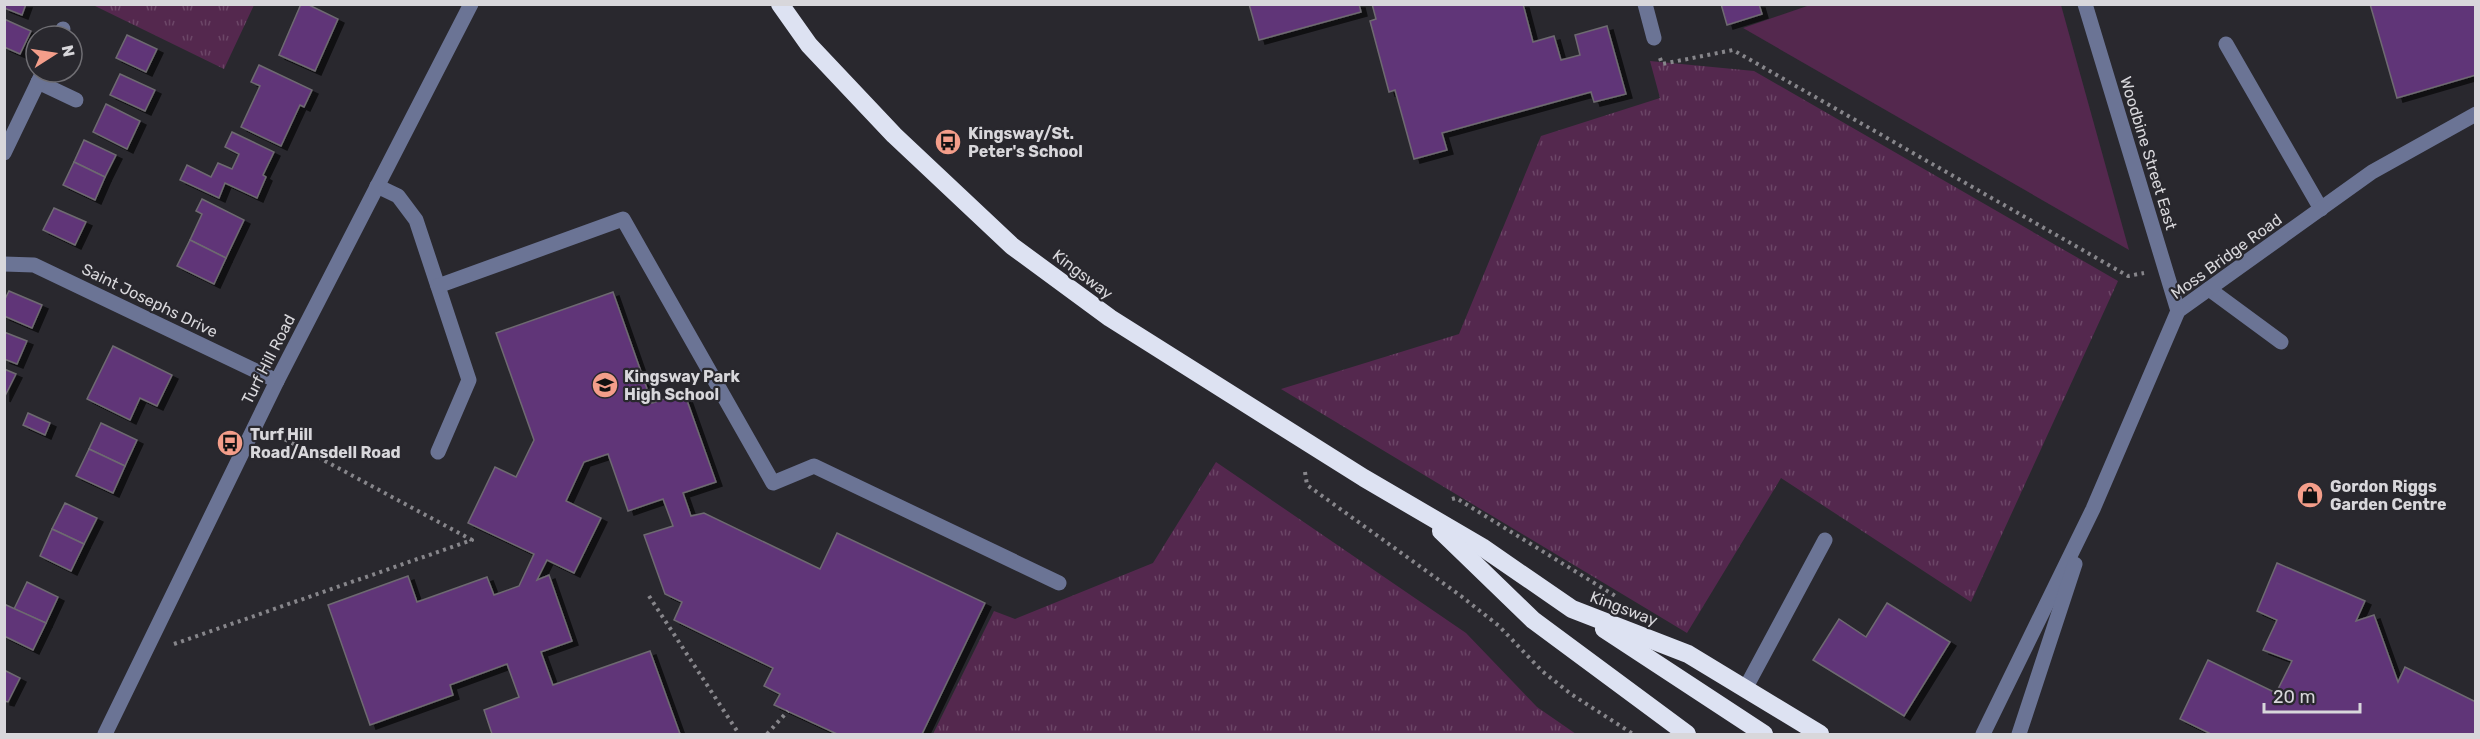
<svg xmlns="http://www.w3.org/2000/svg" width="2480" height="739" font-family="Rubik,sans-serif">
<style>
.green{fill:#54284e}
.park{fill:url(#park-tufts)}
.building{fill:#613678;stroke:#6e6a71;stroke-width:1.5;filter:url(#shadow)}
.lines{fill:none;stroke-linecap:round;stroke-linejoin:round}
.path{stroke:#87868b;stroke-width:4;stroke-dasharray:3 4.5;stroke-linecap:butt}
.minor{stroke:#6b7495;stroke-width:15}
.highway{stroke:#dde2f2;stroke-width:18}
.labels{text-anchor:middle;stroke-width:4.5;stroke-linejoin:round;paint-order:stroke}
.poi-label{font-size:16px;font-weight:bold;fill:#d8d7db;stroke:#29282e;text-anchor:start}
.street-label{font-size:16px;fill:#d8d7db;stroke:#29282e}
</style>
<defs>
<pattern id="park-tufts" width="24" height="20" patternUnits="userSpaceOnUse" patternTransform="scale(1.5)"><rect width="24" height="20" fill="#54284e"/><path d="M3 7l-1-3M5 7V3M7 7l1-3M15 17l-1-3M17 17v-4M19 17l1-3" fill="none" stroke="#6c4667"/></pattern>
<filter id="shadow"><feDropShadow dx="6" dy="4" stdDeviation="0" flood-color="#0009"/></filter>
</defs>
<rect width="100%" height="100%" fill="#29282e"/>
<path class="green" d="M1810 5H2061L2129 250 1743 28Z"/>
<g class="park">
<path d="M93 5 254 4V5L224 69Z"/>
<path d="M1650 61 1754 71 2118 281 1971 602 1781 478 1687 633 1281 389 1459 334 1541 136 1660 98Z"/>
<path d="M1216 462 1466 633 1537 707 1576 734H933L994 611 1015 619 1153 563Z"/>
</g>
<g class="building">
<path d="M4 4H26L22 15 4 8Z"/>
<path d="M301 4H307L338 19 315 71 279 55Z"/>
<path d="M1249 4H1359L1361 12 1259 40Z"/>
<path d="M1372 4H1523L1533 42 1554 36 1561 60 1580 55 1575 35 1607 26 1626 94 1594 102 1591 92 1442 133 1447 150 1414 159 1395 90 1389 92 1370 21 1376 19Z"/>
<path d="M1721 4H1759L1762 14 1727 25Z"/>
<path d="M2370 4H2476V75L2397 98Z"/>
<path d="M4 19 31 31 20 54 4 47Z"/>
<path d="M127 35 157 49 146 72 116 58Z"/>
<path d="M259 65 312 90 304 107 300 105 281 146 241 127 260 86 251 82Z"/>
<path d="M120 74 155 90 145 111 110 95Z"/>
<path d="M106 104 140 121 127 149 93 132Z"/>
<path d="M232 132 274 152 263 175 266 177 257 198 225 183 219 198 180 180 187 165 211 177 218 163 232 169 239 154 225 147Z"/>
<path d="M84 140 116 155 105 177 74 162Z"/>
<path d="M74 162 105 177 95 200 63 185Z"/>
<path d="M202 199 244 220 226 258 190 240 202 214 196 211Z"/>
<path d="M54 208 86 222 75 245 43 230Z"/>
<path d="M190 240 226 258 214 284 177 266Z"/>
<path d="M9 291 42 305 32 328 4 316V301Z"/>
<path d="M613 292 652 403 684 392 716 482 683 493 691 516 704 513 820 569 837 533 985 603 922 734H837L774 705 780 694 764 686 773 668 674 620 682 602 665 594 644 535 673 526 663 499 628 511 608 454 584 462 566 501 601 518 574 573 547 560 537 580 549 575 572 641 541 652 553 685 650 651 680 734H492L484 710 519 697 507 664 450 685 453 695 370 725 328 605 408 576 417 602 487 577 494 595 519 586 534 554 468 523 495 467 516 477 534 440 496 333Z"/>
<path d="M4 332 27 341 17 364 4 359Z"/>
<path d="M113 346 172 375 157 406 140 398 130 420 87 399Z"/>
<path d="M4 369 16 374 4 398Z"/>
<path d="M28 413 50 423 45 435 23 425Z"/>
<path d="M101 423 137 440 125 466 89 449Z"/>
<path d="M89 449 125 466 113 493 76 476Z"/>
<path d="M65 503 97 518 84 544 52 529Z"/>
<path d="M52 529 84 544 71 571 40 556Z"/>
<path d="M2277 563 2365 601 2356 621 2374 615 2398 682 2405 667 2476 702V734H2208L2209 733 2180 719 2208 660 2276 693 2292 661 2263 650 2277 620 2257 611Z"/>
<path d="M27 582 58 597 46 623 14 609Z"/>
<path d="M1887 603 1950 642 1904 716 1813 660 1839 619 1866 637Z"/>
<path d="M4 604 46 623 33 650 4 636Z"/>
<path d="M4 670 20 678 8 702 4 701Z"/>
</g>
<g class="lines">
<g class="path">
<path d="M1660 58 1662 64 1733 50 2128 276 2144 273"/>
<path d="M1305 472 1307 485 1461 596 1499 626 1542 671 1571 694 1633 734"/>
<path d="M1452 499 1456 498 1617 597"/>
<path d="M649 596 739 734"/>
<path d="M174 644 472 540 275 434"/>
<path d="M767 734 788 711"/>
</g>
<g class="minor">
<path d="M1645 4 1654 38"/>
<path d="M2085 4 2178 311"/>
<path d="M60 36 63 29"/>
<path d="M2226 44 2321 209"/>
<path d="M38 82 76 100"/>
<path d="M4 153 43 72"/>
<path d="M377 186 398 196 416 220 469 380 438 452"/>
<path d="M4 264 34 265 277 381"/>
<path d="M438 286 623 219 773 483 814 466 1059 583"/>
<path d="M2209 289 2281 342"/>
<path d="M1745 689 1825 540"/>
<path d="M105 734 277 381 471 4"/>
<path d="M1983 734 2093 509 2178 311 2372 172 2476 114"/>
<path d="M2019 734 2075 564"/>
</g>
<g class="highway">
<path d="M780 4 809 45 894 135 1012 246 1110 318 1364 478 1482 547 1572 609 1688 654 1820 734"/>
<path d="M1441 531 1533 620 1687 734"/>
<path d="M1604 629 1764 734"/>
</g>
</g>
<defs>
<symbol id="bus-disc" viewBox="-11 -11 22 22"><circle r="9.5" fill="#f49e8a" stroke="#29282e"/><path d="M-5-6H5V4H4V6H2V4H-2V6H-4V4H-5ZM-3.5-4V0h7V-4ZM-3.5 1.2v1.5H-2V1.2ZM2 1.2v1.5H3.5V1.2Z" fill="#111"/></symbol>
<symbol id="school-disc" viewBox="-11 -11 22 22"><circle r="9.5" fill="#f49e8a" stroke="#29282e"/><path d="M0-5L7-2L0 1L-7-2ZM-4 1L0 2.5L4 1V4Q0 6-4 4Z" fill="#111"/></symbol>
<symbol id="shop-disc" viewBox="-11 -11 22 22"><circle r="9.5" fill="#f49e8a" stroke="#29282e"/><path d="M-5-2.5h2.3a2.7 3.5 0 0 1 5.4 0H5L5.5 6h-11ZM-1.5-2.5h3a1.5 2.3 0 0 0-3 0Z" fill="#111"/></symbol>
</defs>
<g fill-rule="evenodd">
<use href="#bus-disc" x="933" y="127" width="30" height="30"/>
<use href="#school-disc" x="590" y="370" width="30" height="30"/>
<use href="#bus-disc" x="215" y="428" width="30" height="30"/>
<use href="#shop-disc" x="2295" y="480" width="30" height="30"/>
</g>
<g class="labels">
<g class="poi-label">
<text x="968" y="139">Kingsway/St.<tspan x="968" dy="18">Peter's School</tspan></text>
<text x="624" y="382">Kingsway Park<tspan x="624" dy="18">High School</tspan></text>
<text x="250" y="440">Turf Hill<tspan x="250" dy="18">Road/Ansdell Road</tspan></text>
<text x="2330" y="492">Gordon Riggs<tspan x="2330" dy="18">Garden Centre</tspan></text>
</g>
<g class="street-label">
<text transform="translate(2149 153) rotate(73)" y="6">Woodbine Street East</text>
<text transform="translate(2226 256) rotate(-36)" y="6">Moss Bridge Road</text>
<text transform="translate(1083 274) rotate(37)" y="6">Kingsway</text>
<text transform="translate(150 300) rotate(26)" y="6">Saint Josephs Drive</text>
<text transform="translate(268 359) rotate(-63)" y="6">Turf Hill Road</text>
<text transform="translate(1624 608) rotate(21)" y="6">Kingsway</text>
</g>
</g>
<rect width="2480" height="739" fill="none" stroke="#d8d7db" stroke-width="12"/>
<g transform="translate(54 54) rotate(78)"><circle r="28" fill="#29282e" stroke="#6f6e73" stroke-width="1.5"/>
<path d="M0-4.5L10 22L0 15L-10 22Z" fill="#f49e8a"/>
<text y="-9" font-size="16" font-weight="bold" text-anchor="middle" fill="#d8d7db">N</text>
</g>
<path d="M2264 703v9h96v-9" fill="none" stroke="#d8d7db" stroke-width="3"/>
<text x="2273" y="703" font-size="18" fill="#d8d7db" stroke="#29282e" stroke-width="4.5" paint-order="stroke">20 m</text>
</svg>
